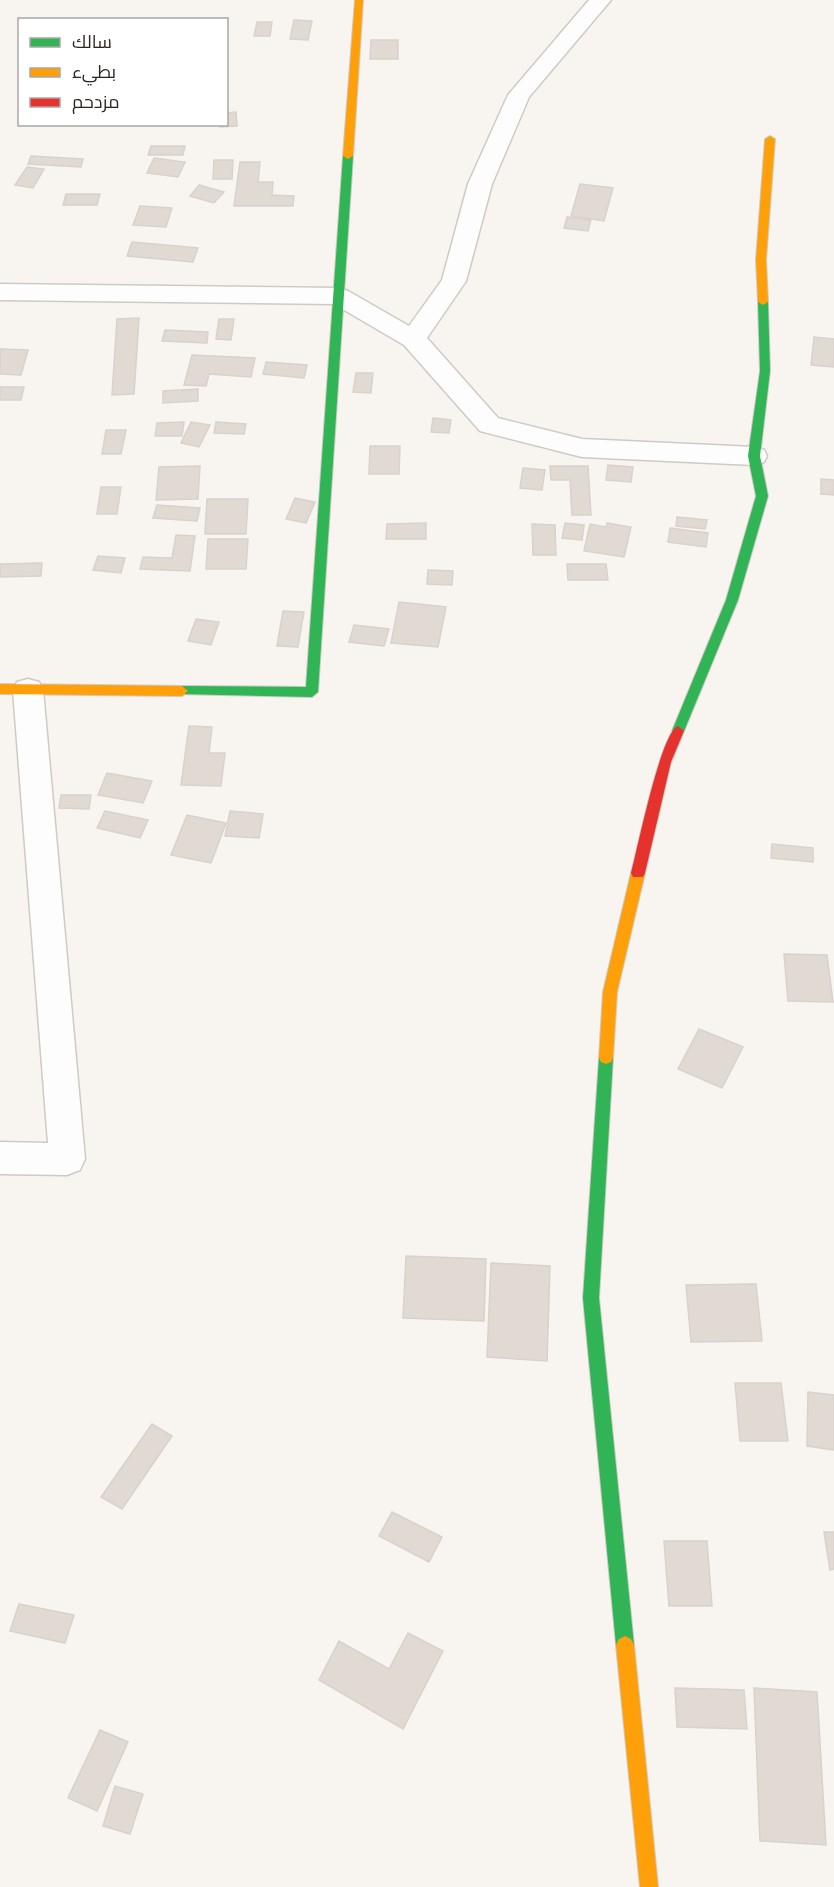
<svg xmlns="http://www.w3.org/2000/svg" width="834" height="1887" font-family="Manrope,Cairo,sans-serif">
<style>
.building{fill:#e0dad3;stroke:#d8d2cc;stroke-width:1.5}
.lines{fill:none;stroke-linecap:round;stroke-linejoin:round}
.street-casing{stroke:#cfcac3;stroke-width:3}
.fast-casing{stroke:#cfcac3;stroke-width:2}
.slow-casing{stroke:#cfcac3;stroke-width:2}
.jam-casing{stroke:#cfcac3;stroke-width:2}
.street{fill:#fefdfd;fill-rule:evenodd}
.fast{fill:#30b455;fill-rule:evenodd}
.slow{fill:#ff9f0a;fill-rule:evenodd}
.jam{fill:#e5322d;fill-rule:evenodd}
</style>
<rect width="100%" height="100%" fill="#f8f4ef"/>
<g class="building">
<path d="M294 20 312 21 308 40 290 39Z"/>
<path d="M257 22H272L270 36H254Z"/>
<path d="M371 40H398V59H370Z"/>
<path d="M236 112 237 126 220 127V124H226V113Z"/>
<path d="M151 146H185L183 155H148Z"/>
<path d="M31 156 83 159 81 167 28 164Z"/>
<path d="M154 158 185 162 178 177 147 173Z"/>
<path d="M214 160H233L232 179H213Z"/>
<path d="M240 162H260L258 182H273L272 195 294 196 293 206H234Z"/>
<path d="M27 167 44 169 33 188 15 185Z"/>
<path d="M580 184 613 188 604 221 571 216Z"/>
<path d="M199 185 224 192 214 203 190 196Z"/>
<path d="M66 194H100L97 205H63Z"/>
<path d="M140 206 172 208 166 227 133 225Z"/>
<path d="M567 217 591 220 588 231 564 228Z"/>
<path d="M132 242 198 248 193 262 127 256Z"/>
<path d="M139 318 134 394 112 395 117 319Z"/>
<path d="M219 319H234L231 340 216 339Z"/>
<path d="M165 330 208 332 207 343 162 341Z"/>
<path d="M814 337 834 339V367L811 365Z"/>
<path d="M0 349 28 350 21 375 0 374Z"/>
<path d="M192 355 255 358 251 377 209 374 206 386 184 385Z"/>
<path d="M266 362 307 365 304 378 263 374Z"/>
<path d="M356 373H373L371 393 353 392Z"/>
<path d="M0 387H24L21 400H0Z"/>
<path d="M198 389V401L163 403V391Z"/>
<path d="M433 418 451 420 449 433 431 432Z"/>
<path d="M184 422 182 436H155L157 423Z"/>
<path d="M191 422 210 425 199 447 181 443Z"/>
<path d="M216 422 246 424 244 434 214 433Z"/>
<path d="M106 430H126L121 454H102Z"/>
<path d="M370 446H400L399 474H369Z"/>
<path d="M608 465 633 467 631 482 606 480Z"/>
<path d="M200 466 198 499 156 500 159 467Z"/>
<path d="M550 466H588L591 515H572L570 480H551Z"/>
<path d="M523 468 545 470 542 490 520 488Z"/>
<path d="M821 479 834 480V495L821 494Z"/>
<path d="M101 487H121L117 514H97Z"/>
<path d="M295 498 315 502 306 523 286 519Z"/>
<path d="M207 499H248L246 534H205Z"/>
<path d="M157 505 200 508 197 521 153 518Z"/>
<path d="M677 517 707 520 705 529 676 526Z"/>
<path d="M426 523V539H386L387 524Z"/>
<path d="M565 523 584 525 582 540 562 538Z"/>
<path d="M607 523 631 527 624 557 584 551 590 524 606 527Z"/>
<path d="M532 524 555 525 556 555H533Z"/>
<path d="M670 528 708 533 706 547 668 542Z"/>
<path d="M176 535 195 536 190 571 140 569 143 557 172 558Z"/>
<path d="M208 539H248L246 569H206Z"/>
<path d="M98 556 125 558 121 573 93 570Z"/>
<path d="M42 563 41 576 0 577V564Z"/>
<path d="M567 564H606L608 580H568Z"/>
<path d="M428 570 453 571 452 585 427 584Z"/>
<path d="M399 602 446 607 438 647 391 643Z"/>
<path d="M283 611 304 612 298 647 277 646Z"/>
<path d="M196 619 219 622 211 645 188 641Z"/>
<path d="M354 625 389 629 384 646 349 642Z"/>
<path d="M189 726 212 727 209 753H225L221 786 181 785Z"/>
<path d="M107 773 152 781 143 803 98 795Z"/>
<path d="M61 795H91L89 809 59 808Z"/>
<path d="M105 811 148 820 140 838 97 828Z"/>
<path d="M230 811 263 814 259 838 225 836Z"/>
<path d="M187 815 226 823 211 863 171 855Z"/>
<path d="M772 844 813 848V862L771 858Z"/>
<path d="M784 954 827 955 833 1002 788 1001Z"/>
<path d="M699 1029 743 1047 722 1088 678 1069Z"/>
<path d="M406 1256 486 1259 484 1321 403 1318Z"/>
<path d="M491 1263 550 1266 547 1361 487 1357Z"/>
<path d="M756 1284 762 1341 691 1342 686 1285Z"/>
<path d="M735 1383H781L788 1441H740Z"/>
<path d="M808 1392 834 1395V1450L807 1446Z"/>
<path d="M152 1424 172 1436 122 1509 101 1497Z"/>
<path d="M392 1512 442 1537 429 1562 379 1536Z"/>
<path d="M824 1532H834V1569L830 1570Z"/>
<path d="M664 1541H707L712 1606H669Z"/>
<path d="M19 1604 74 1615 65 1643 10 1631Z"/>
<path d="M408 1633 443 1651 403 1729 319 1680 339 1641 389 1669Z"/>
<path d="M675 1688 744 1690 747 1729 677 1727Z"/>
<path d="M754 1688 817 1692 826 1845 760 1841Z"/>
<path d="M100 1730 128 1742 97 1811 68 1798Z"/>
<path d="M115 1786 143 1794 130 1834 103 1826Z"/>
</g>
<g class="lines">
<defs>
<g id="street">
<path d="M589 0H611L529 97 492 184 466 281 427 338 498 418 582 439 754 447 764 450 767 456 764 462 754 465 582 457 480 431 404 345 334 304 0 300V284L339 288 348 291 409 326 442 280 468 184 508 95Z"/>
<path d="M28 679 39 682 43 690 85 1159 80 1170 67 1175 0 1174V1142L48 1143 13 690 17 682Z"/>
</g>
<g id="fast">
<path d="M348 153 353 156 318 692 312 697 178 694 176 691 182 686 306 687 343 156Z"/>
<path d="M763 299 768 302 770 371 760 456 768 496 738 600 684 731 678 736 672 731 726 600 756 496 748 456 760 371 758 302Z"/>
<path d="M606 1052 611 1054 613 1058 599 1298 634 1645 631 1651 625 1654 619 1651 616 1645 583 1298 599 1058 601 1054Z"/>
</g>
<g id="slow">
<path d="M355 0H363L353 156 348 159 343 156Z"/>
<path d="M770 136 775 139 766 260 768 302 763 305 758 302 756 260 765 139Z"/>
<path d="M0 684 182 686 188 691 182 696 0 694Z"/>
<path d="M638 868 643 869 645 873 617 992 613 1058 611 1062 606 1064 601 1062 599 1058 603 992 631 873 633 869Z"/>
<path d="M625 1636 631 1639 634 1645 658 1887H640L616 1645 619 1639Z"/>
</g>
<path id="jam" d="M678 726 684 731 671 762 645 873 643 877H633L631 873C637 851 661 732 678 726Z"/>
</defs>
<use href="#street" class="street-casing"/>
<use href="#fast" class="fast-casing"/>
<use href="#slow" class="slow-casing"/>
<use href="#jam" class="jam-casing"/>
<use href="#street" class="street"/>
<use href="#fast" class="fast"/>
<use href="#slow" class="slow"/>
<use href="#jam" class="jam"/>
</g>
<rect x="18" y="18" width="210" height="108" fill="#ffffff" stroke="#aba8a5" stroke-width="1.5"/>
<rect x="30" y="38" width="30" height="9" fill="#30b455" stroke="#aba8a5" stroke-width="1.5"/>
<text x="72" y="48" font-size="18" fill="#2d261d">سالك</text>
<rect x="30" y="68" width="30" height="9" fill="#ff9f0a" stroke="#aba8a5" stroke-width="1.5"/>
<text x="72" y="78" font-size="18" fill="#2d261d">بطيء</text>
<rect x="30" y="98" width="30" height="9" fill="#e5322d" stroke="#aba8a5" stroke-width="1.5"/>
<text x="72" y="108" font-size="18" fill="#2d261d">مزدحم</text>
</svg>
